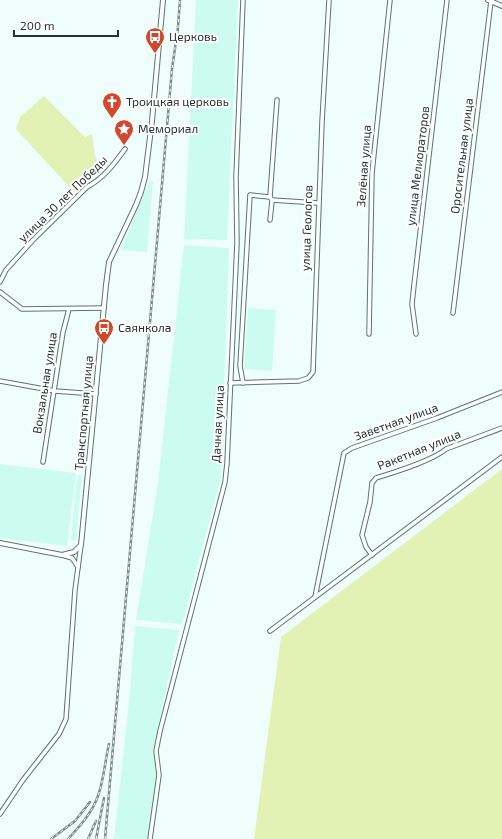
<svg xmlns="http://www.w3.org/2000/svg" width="502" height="839" font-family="'Exo 2',sans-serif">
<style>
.built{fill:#ccfcef}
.green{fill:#e2f1b4}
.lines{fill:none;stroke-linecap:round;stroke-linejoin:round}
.minor-casing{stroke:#55776e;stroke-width:5.5}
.tertiary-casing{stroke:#55776e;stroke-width:6}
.minor{stroke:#fff;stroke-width:3.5}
.tertiary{stroke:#fff;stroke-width:4}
.rail-casing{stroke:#7d8c88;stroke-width:2.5}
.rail{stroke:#fff;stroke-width:1;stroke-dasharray:3;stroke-linecap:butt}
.labels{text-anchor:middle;stroke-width:4;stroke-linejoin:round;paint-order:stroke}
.poi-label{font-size:12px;fill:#24332f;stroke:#fff;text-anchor:start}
.street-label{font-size:12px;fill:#24332f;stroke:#fff}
</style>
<rect width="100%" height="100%" fill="#effefa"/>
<g class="built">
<path d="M196 0H238L227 240 184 239Z"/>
<path d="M149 181 153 182 147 252 121 250Z"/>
<path d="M184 245 229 248 221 477 182 624 136 620 158 483Z"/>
<path d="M248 308 276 310 272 371 244 369Z"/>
<path d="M0 464 76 473 67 546 0 538Z"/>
<path d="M77 475H82L76 541 71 540Z"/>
<path d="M135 626 179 630 153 749 156 775 147 839H114L129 702Z"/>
</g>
<g class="green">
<path d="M44 96 85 137 92 134 95 156 101 167 74 192 16 129 20 117Z"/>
<path d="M502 469V839H254L281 637Z"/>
</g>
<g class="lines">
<defs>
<g id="minor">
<path d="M272 200 318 203"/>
<path d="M270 220 272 201 270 196 277 100"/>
<path d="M0 282 6 270 34 239 87 187C104 178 114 164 125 149"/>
<path d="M0 292 22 309 104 308"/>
<path d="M453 313 491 1"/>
<path d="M369 334 372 173 390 0"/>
<path d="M416 334 412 304 414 285 447 0"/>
<path d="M0 381 55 391 96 394"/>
<path d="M230 383 299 381 308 378 313 372 322 122 329 0"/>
<path d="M243 383 240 366 250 195 270 197"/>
<path d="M43 462 63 332 69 309"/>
<path d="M62 555 72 558 78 567"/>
<path d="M372 555 366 547 362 535 370 502 372 483 376 478C395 472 432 461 446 449L502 428"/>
<path d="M315 597 344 453 352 448 437 418 502 392"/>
<path d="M270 631 502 457"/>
<path d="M0 814 23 780 59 734 66 719 75 590 81 545"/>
<path d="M150 839 159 775 156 751 160 731 225 482 227 463 237 243 236 177 243 0"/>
</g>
<g id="tertiary">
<path d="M488 0 502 6"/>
<path d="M0 543 62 555 74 552 81 545 106 285 109 262 136 205 141 192 145 177 152 121 163 0"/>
</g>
</defs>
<use href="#minor" class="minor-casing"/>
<use href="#tertiary" class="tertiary-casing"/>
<use href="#minor" class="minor"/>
<use href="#tertiary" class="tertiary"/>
<defs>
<g id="rail">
<path d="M177 40 180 0"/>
<path d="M51 839 75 821 90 802"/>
<path d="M68 839C80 826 92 813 98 796 104 779 105 761 109 744"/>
<path d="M88 839 96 821"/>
<path d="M96 839 104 798"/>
<path d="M105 839 172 69 177 34"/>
</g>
</defs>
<use href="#rail" class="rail-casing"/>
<use href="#rail" class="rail"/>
</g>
<defs>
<symbol id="bus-pin" viewBox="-11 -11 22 30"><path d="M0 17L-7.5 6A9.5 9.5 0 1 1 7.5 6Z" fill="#d3472d" stroke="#fff"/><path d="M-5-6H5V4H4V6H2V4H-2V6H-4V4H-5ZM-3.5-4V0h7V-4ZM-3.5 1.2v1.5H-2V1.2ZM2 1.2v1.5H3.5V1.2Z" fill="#fff"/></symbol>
<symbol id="church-pin" viewBox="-11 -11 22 30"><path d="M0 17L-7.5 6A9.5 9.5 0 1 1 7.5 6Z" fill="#d3472d" stroke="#fff"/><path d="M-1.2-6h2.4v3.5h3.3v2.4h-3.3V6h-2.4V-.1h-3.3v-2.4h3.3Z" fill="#fff"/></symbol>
<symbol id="sight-pin" viewBox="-11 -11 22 30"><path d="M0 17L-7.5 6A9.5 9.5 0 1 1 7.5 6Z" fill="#d3472d" stroke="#fff"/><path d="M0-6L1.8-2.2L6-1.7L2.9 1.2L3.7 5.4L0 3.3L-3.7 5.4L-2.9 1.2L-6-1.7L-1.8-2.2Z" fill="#fff"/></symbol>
</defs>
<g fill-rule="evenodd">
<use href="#bus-pin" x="144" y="26" width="22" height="30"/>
<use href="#church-pin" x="101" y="91" width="22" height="30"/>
<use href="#sight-pin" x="113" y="118" width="22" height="30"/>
<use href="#bus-pin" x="93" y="317" width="22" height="30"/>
</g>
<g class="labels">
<g class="poi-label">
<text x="169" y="41">Церковь</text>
<text x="126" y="106">Троицкая церковь</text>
<text x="138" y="133">Мемориал</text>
<text x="118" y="332">Саянкола</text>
</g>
<g class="street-label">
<text transform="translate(462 156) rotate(-83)" y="4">Оросительная улица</text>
<text transform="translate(364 166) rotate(-86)" y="4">Зелёная улица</text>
<text transform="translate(418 166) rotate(-83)" y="4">улица Мелиораторов</text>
<text transform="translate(63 199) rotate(-44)" y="4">улица 30 лет Победы</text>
<text transform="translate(307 228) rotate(-88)" y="4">улица Геологов</text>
<text transform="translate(45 383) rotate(-81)" y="4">Вокзальная улица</text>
<text transform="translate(84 413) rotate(-85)" y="4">Транспортная улица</text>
<text transform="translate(396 422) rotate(-20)" y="4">Заветная улица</text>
<text transform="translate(218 424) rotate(-87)" y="4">Дачная улица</text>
<text transform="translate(419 450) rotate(-22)" y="4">Ракетная улица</text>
</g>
</g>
<path d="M14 30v6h104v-6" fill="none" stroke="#24332f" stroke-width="2"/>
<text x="20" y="30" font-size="12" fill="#24332f" stroke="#ffffff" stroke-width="3" paint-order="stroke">200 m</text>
</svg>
